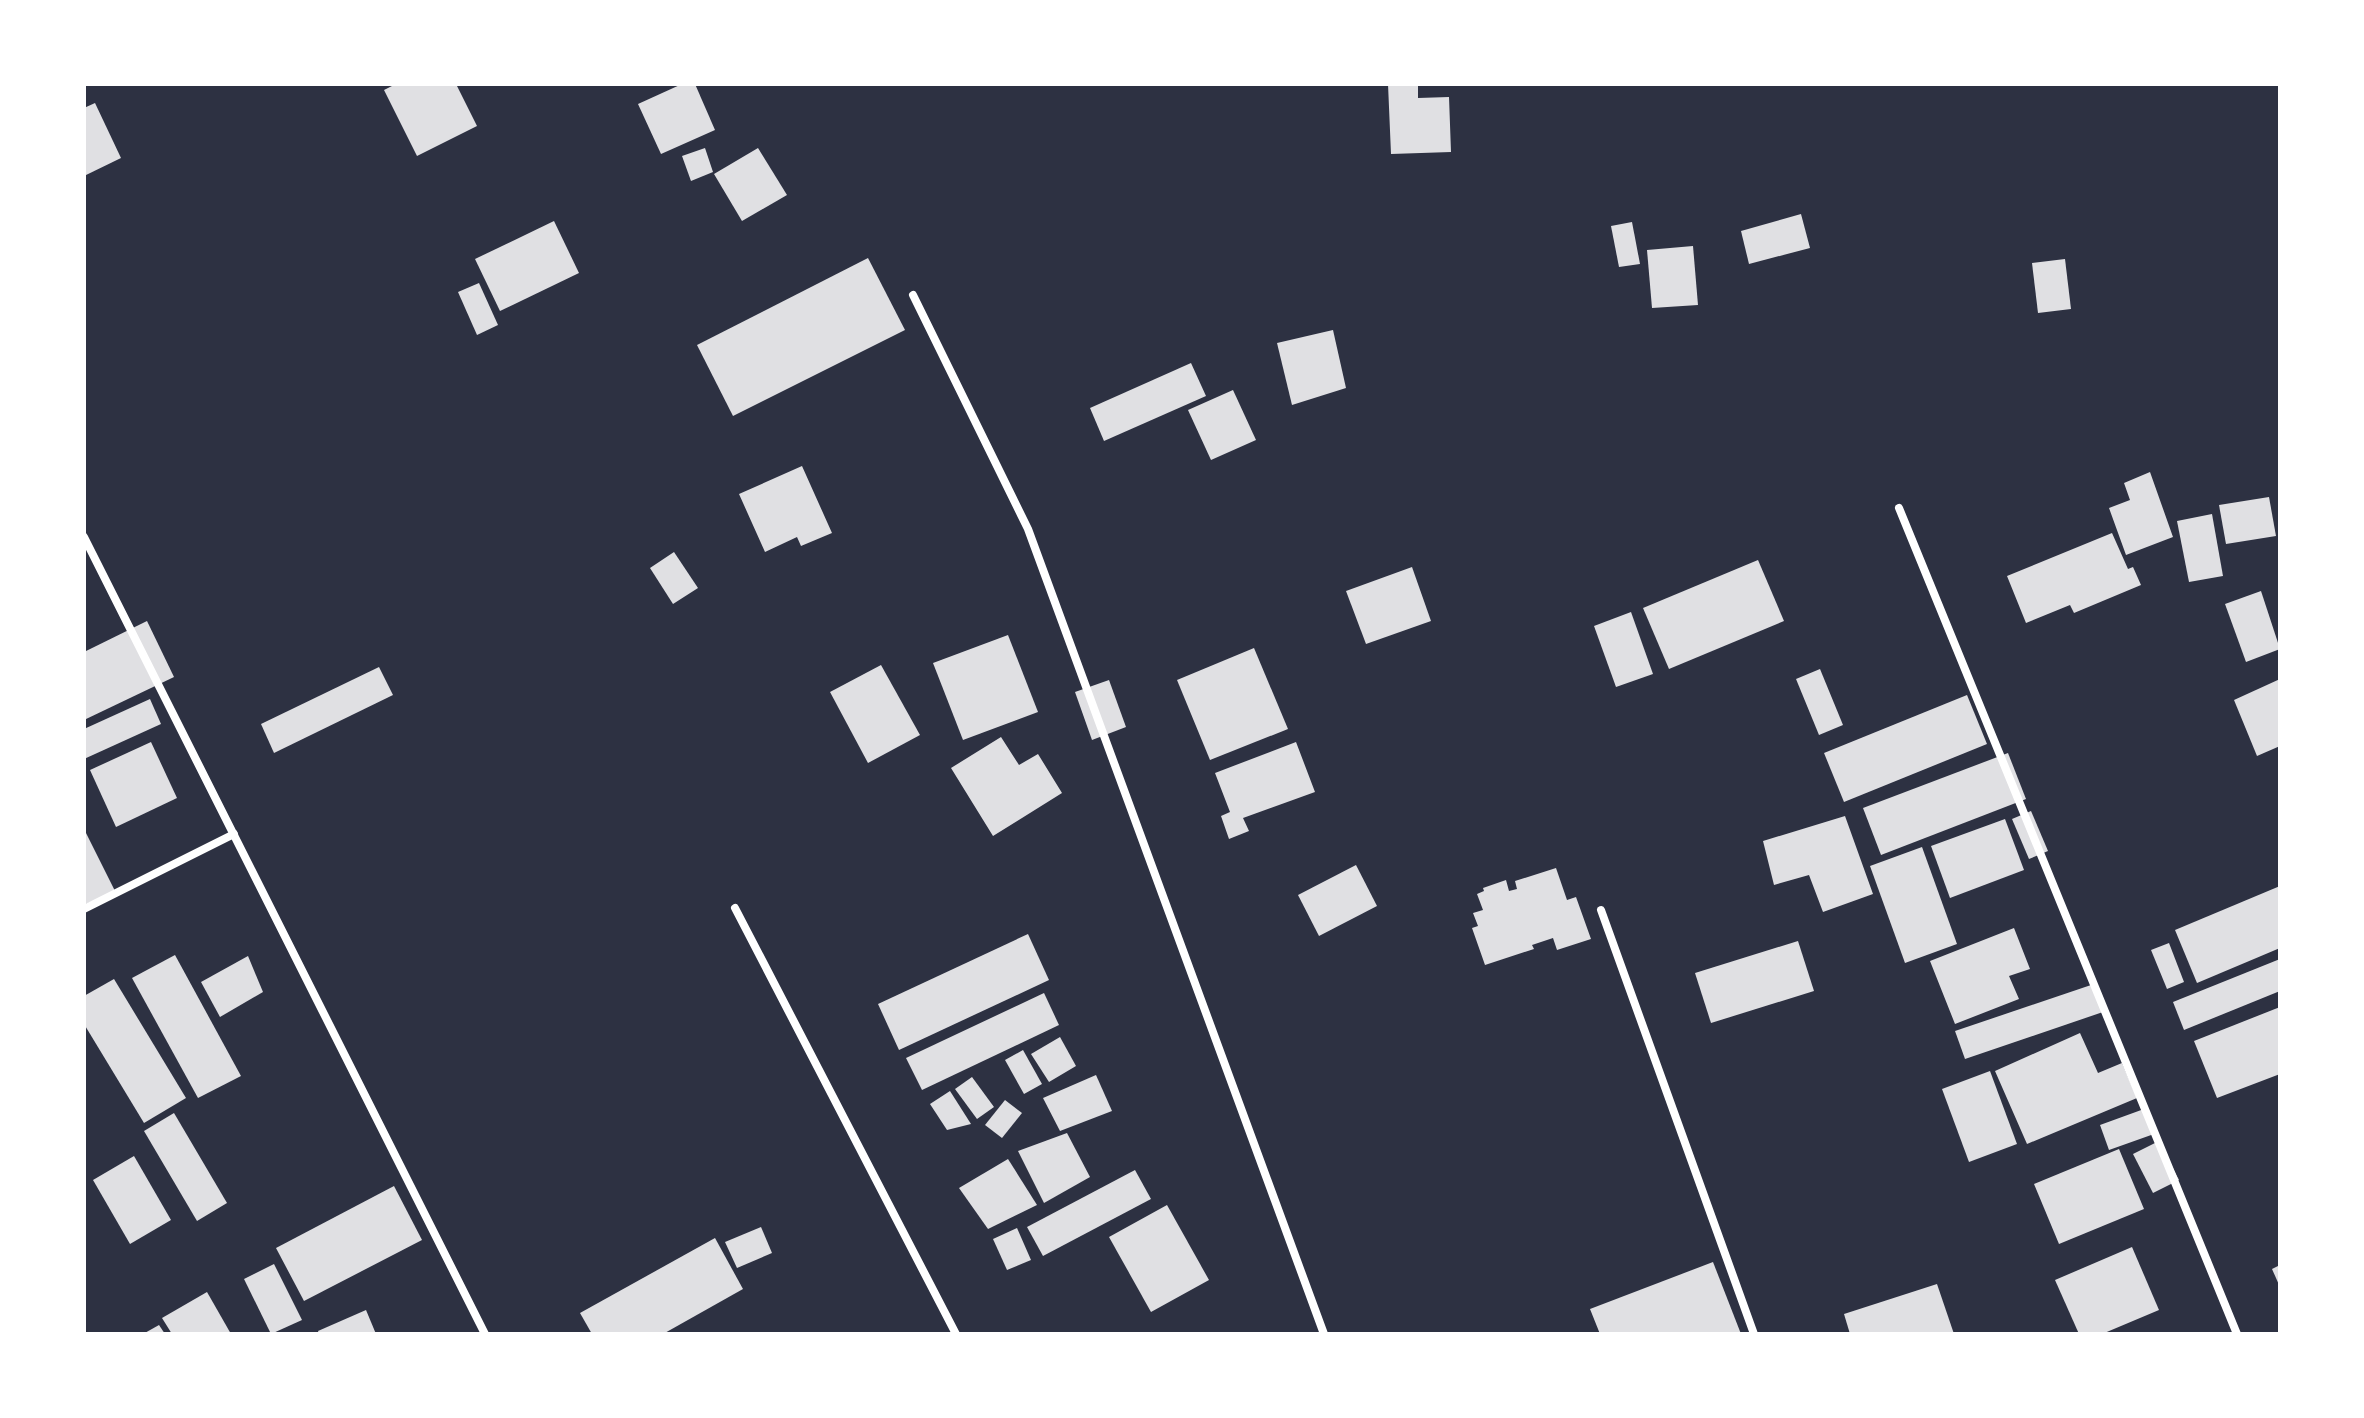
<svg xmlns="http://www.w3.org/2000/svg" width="2364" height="1418" font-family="Inter,sans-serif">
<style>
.building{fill:#e0e0e3}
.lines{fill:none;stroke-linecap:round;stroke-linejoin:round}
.minor{stroke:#fff;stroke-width:8}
</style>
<rect width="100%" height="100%" fill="#2d3142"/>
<g class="building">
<path d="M396 84H456L477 126 417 156 384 90Z"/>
<path d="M682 84H695L715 130 661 154 638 104Z"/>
<path d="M1388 84H1418V98L1449 97 1451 152 1391 154Z"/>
<path d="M95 103 121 158 84 176V108Z"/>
<path d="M705 148 713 172 691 181 682 156Z"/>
<path d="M758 148 787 195 742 221 714 174Z"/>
<path d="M1801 214 1810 248 1749 264 1741 231Z"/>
<path d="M554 221 579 273 500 311 475 259Z"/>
<path d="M1632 222 1640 264 1619 267 1611 226Z"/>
<path d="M1693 246 1698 305 1652 308 1647 250Z"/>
<path d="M868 258 905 330 733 416 697 345Z"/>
<path d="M2065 259 2071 309 2038 313 2032 263Z"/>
<path d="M479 283 498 325 477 335 458 292Z"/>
<path d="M1333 330 1346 388 1292 405 1277 343Z"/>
<path d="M1191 363 1206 396 1104 441 1090 408Z"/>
<path d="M1233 390 1256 440 1211 460 1188 410Z"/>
<path d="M802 466 832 533 801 546 797 537 765 552 739 494Z"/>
<path d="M2150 472 2173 537 2126 555 2109 508 2130 500 2124 483Z"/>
<path d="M2269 497 2276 536 2226 544 2219 505Z"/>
<path d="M2212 514 2223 576 2189 582 2177 521Z"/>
<path d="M2112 533 2128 569 2133 567 2141 585 2074 613 2070 605 2026 623 2007 576Z"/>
<path d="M674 552 698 588 673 604 650 568Z"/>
<path d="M1758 560 1784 621 1669 669 1643 608Z"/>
<path d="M1412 567 1431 621 1366 644 1346 591Z"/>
<path d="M2261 591 2280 649 2246 662 2225 604Z"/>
<path d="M1631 612 1653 674 1616 687 1594 626Z"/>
<path d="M147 621 174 677 84 720V652Z"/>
<path d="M1008 635 1038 712 963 740 933 663Z"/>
<path d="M1254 648 1288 729 1210 760 1177 680Z"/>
<path d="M881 665 920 735 868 763 830 692Z"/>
<path d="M379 667 393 695 274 753 261 724Z"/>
<path d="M1820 669 1843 725 1819 735 1796 679Z"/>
<path d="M2280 679V746L2257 756 2234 700Z"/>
<path d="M1109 680 1126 727 1092 740 1075 692Z"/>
<path d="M1967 695 1987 744 1844 802 1824 753Z"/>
<path d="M150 699 161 724 84 759V729Z"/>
<path d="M1001 737 1019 765 1038 754 1062 793 993 836 951 768Z"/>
<path d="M151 742 177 798 116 827 90 770Z"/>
<path d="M1296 742 1315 792 1243 818 1249 831 1229 839 1221 816 1230 812 1215 773Z"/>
<path d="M2008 753 2026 799 1881 855 1863 808Z"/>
<path d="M2031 811 2048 851 2029 859 2012 819Z"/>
<path d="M1845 816 1873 894 1823 912 1809 875 1774 885 1763 841Z"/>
<path d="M2005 819 2024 870 1950 898 1931 846Z"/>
<path d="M84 829 115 891 84 905Z"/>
<path d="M1922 847 1957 944 1905 963 1870 866Z"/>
<path d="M1356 865 1377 906 1319 936 1298 895Z"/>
<path d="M1556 868 1567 900 1576 897 1591 939 1557 950 1553 938 1532 945 1534 949 1485 965 1472 928 1478 926 1473 913 1483 910 1477 894 1484 891 1483 888 1506 880 1509 891 1517 889 1515 881Z"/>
<path d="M2280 886V948L2197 983 2175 930Z"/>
<path d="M2014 928 2030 969 2009 976 2019 999 1955 1024 1930 961Z"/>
<path d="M1028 934 1049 980 899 1050 878 1004Z"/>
<path d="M1798 941 1814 991 1711 1023 1695 973Z"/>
<path d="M2169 943 2184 982 2167 989 2151 950Z"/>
<path d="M175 955 241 1076 198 1098 132 978Z"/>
<path d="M248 956 263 992 220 1017 201 982Z"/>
<path d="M2280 959V991L2184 1030 2173 1002Z"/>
<path d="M114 979 186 1098 144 1123 84 1024V996Z"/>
<path d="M2094 984 2103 1012 1965 1059 1955 1031Z"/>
<path d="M1044 993 1059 1025 922 1090 906 1058Z"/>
<path d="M2280 1007V1074L2217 1098 2194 1041Z"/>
<path d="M2080 1033 2098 1073 2122 1063 2137 1098 2027 1144 1995 1071Z"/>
<path d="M1060 1037 1076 1066 1049 1082 1031 1054Z"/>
<path d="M1023 1050 1042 1084 1024 1094 1005 1060Z"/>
<path d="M1990 1071 2017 1144 1969 1162 1942 1089Z"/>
<path d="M1096 1075 1112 1111 1060 1131 1043 1098Z"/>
<path d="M972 1077 994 1107 977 1119 955 1089Z"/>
<path d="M950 1091 971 1124 947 1130 930 1104Z"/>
<path d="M1005 1100 1022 1113 1002 1138 985 1125Z"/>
<path d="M2144 1109 2154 1134 2109 1150 2100 1125Z"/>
<path d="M174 1113 227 1203 197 1221 144 1131Z"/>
<path d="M1067 1133 1090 1177 1044 1203 1018 1151Z"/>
<path d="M2159 1141 2179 1180 2153 1193 2133 1154Z"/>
<path d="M2119 1149 2144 1209 2059 1244 2034 1184Z"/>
<path d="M134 1156 171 1220 130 1244 93 1180Z"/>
<path d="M1008 1159 1037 1205 988 1229 959 1188Z"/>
<path d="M1135 1170 1151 1199 1043 1256 1027 1227Z"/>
<path d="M394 1186 422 1240 304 1301 276 1248Z"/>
<path d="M1167 1205 1209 1280 1151 1312 1109 1237Z"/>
<path d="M761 1227 772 1253 737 1268 725 1242Z"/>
<path d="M1017 1228 1031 1260 1007 1270 993 1239Z"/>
<path d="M715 1238 743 1289 663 1334H592L580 1313Z"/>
<path d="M2132 1247 2159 1310 2102 1334H2079L2055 1280Z"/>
<path d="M1713 1262 1741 1334H1600L1590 1309Z"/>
<path d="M274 1264 302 1320 271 1334 244 1279Z"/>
<path d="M2280 1265V1287L2272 1269Z"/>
<path d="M1937 1284 1954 1334H1850L1844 1314Z"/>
<path d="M207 1292 231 1334H172L162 1318Z"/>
<path d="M366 1310 376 1334H319L318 1331Z"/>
<path d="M159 1325 165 1334H143Z"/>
</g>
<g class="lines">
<g class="minor">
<path d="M913 295 1028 529 1324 1334"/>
<path d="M1899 508 2237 1334"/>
<path d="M84 537 485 1334"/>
<path d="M735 908 956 1334"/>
<path d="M84 909 234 834"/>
<path d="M1601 910 1754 1334"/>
</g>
</g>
<rect width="2364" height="1418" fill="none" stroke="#ffffff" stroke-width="172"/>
</svg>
